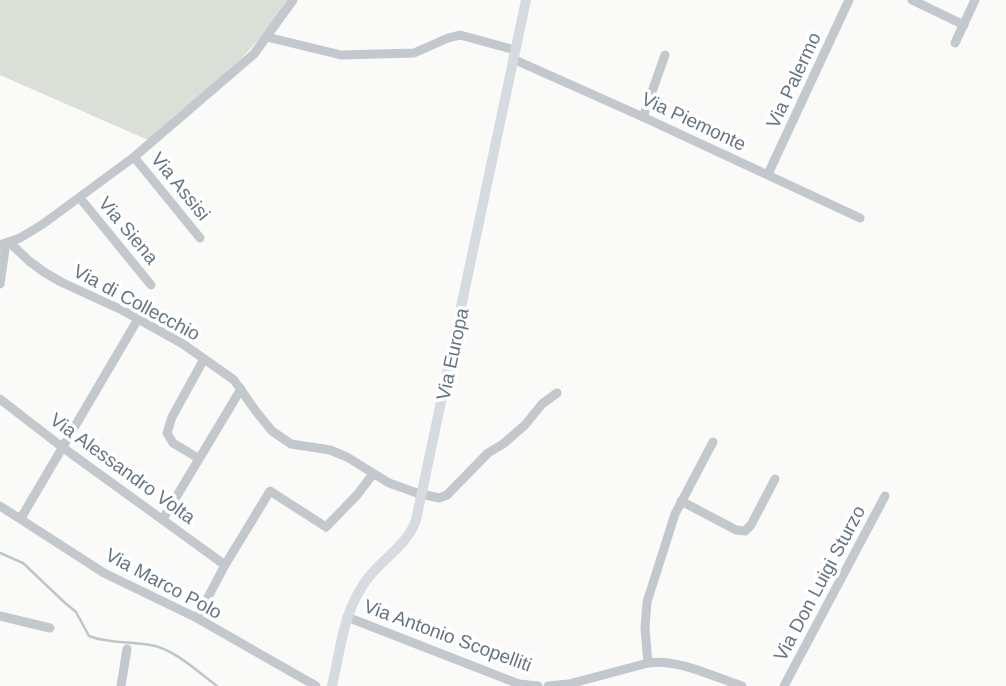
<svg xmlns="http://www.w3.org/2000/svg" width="1006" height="686" font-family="Arial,sans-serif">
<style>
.green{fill:#dadfd7}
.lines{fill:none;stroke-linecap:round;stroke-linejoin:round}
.stream{stroke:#bbc7cb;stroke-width:2.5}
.minor{stroke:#c3c8cc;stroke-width:9}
.major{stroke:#d6dbdf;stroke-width:10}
.labels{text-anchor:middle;stroke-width:7;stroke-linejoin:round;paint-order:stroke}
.street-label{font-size:19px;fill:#657683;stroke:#fff}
</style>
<rect width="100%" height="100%" fill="#fafaf8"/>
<path class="green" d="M0 0H287L267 31 232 68 148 140 0 75Z"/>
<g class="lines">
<path class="stream" d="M0 553 23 563 64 602 76 612 89 636C109 644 130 641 150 645 173 648 198 672 217 686"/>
<g class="minor">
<path d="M912 0 964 25"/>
<path d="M267 37 341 55 414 53 448 38 460 35 515 50"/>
<path d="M955 43 975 0"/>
<path d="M513 59 643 117 860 218"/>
<path d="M643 117 665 55"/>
<path d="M134 157 200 238"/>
<path d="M768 174 849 0"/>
<path d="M80 198 151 285"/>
<path d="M9 242 29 261 44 272 61 282 124 311 183 344 234 380 255 410 272 431 291 444 330 450 347 457 389 483 417 493 439 498 447 495 488 453 503 444 525 425 542 404 557 393"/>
<path d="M0 245 20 238 43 224 134 157 254 54 293 0"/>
<path d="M0 284 6 243"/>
<path d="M0 399 62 447 225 565"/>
<path d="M198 458 173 443 167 433 172 417 204 359"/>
<path d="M681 501 736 530 745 531 751 525 775 479"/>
<path d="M0 506 104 573 197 618 316 686"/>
<path d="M21 518 138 319"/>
<path d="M163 519 241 389"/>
<path d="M0 616 50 628"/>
<path d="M347 617 519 684 538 686"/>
<path d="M197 618 225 565 270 491 326 527 357 495 373 474"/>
<path d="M648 663 645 628 647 602 675 514 713 442"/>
<path d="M121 686 127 649"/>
<path d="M548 686 569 684 648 663C677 658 714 677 742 686"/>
<path d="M784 686 885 496"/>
</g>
<path class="major" d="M332 686C341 648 343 610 368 578 384 558 408 544 416 520L526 0"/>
</g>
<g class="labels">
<g class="street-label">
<text transform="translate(793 80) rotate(-65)" y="7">Via Palermo</text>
<text transform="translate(694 121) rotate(25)" y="7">Via Piemonte</text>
<text transform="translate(181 186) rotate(51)" y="7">Via Assisi</text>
<text transform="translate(129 230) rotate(50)" y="7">Via Siena</text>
<text transform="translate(137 302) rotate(28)" y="7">Via di Collecchio</text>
<text transform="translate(452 354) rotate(-78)" y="7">Via Europa</text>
<text transform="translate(123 468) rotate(36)" y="7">Via Alessandro Volta</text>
<text transform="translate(164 583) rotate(28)" y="7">Via Marco Polo</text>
<text transform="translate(819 583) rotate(-62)" y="7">Via Don Luigi Sturzo</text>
<text transform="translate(448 635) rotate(20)" y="7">Via Antonio Scopelliti</text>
</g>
</g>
</svg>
